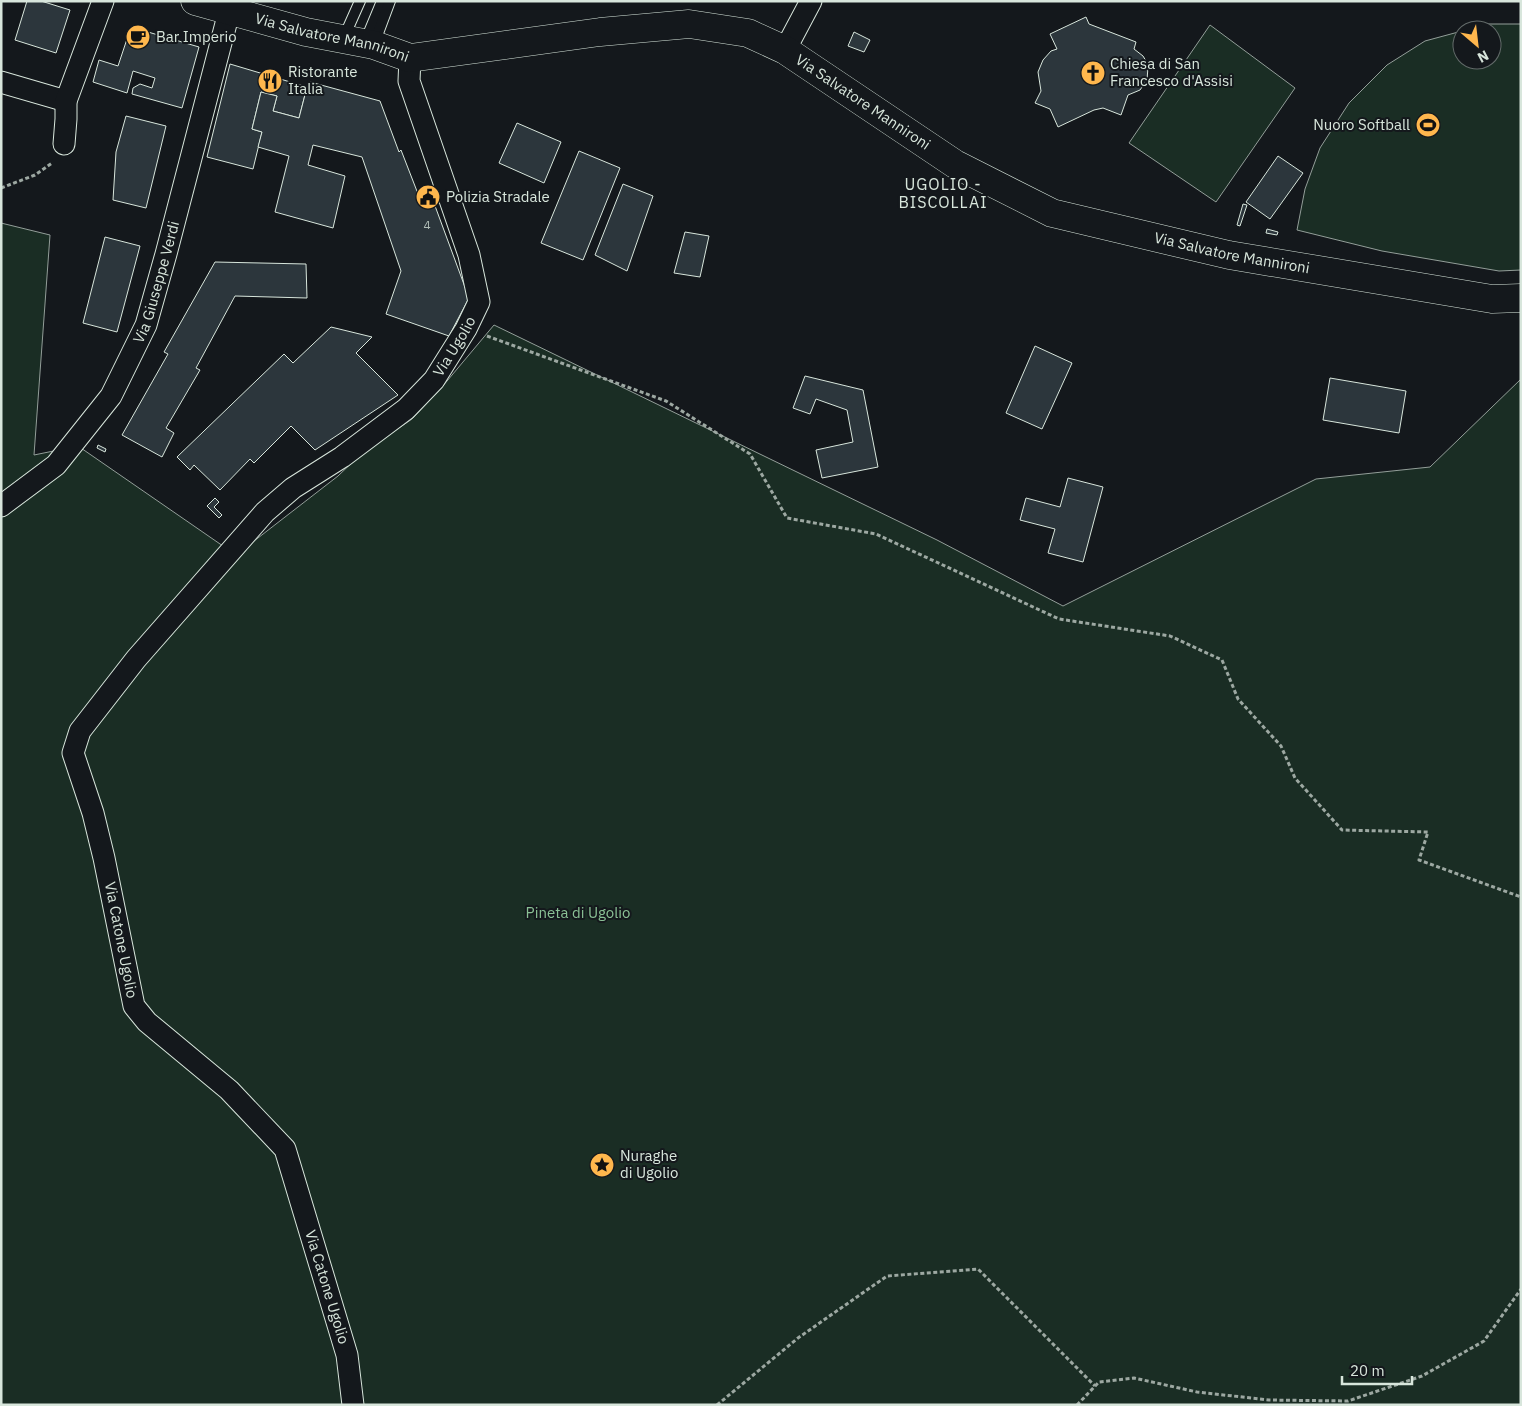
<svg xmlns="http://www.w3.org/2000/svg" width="1522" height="1406" font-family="'IBM Plex Sans',sans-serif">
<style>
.green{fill:#1a2d24;stroke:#939e99}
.building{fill:#2c363c;stroke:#d8e6dc}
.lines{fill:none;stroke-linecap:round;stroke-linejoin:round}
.lane-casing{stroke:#d8e6dc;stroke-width:12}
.street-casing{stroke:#d8e6dc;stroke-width:23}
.secondary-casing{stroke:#d8e6dc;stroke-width:29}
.path{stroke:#9da8a2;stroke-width:3;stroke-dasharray:4 2.5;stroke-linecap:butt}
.lane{stroke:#14181c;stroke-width:10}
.street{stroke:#14181c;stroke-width:21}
.secondary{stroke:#14181c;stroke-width:28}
.labels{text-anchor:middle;stroke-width:4;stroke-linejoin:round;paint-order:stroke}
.number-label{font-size:12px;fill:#adbab4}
.poi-label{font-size:15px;fill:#d8e6dc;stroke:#14181c;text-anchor:start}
.street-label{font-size:15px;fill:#d8e6dc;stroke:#14181c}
.park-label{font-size:15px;fill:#8ac095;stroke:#14181c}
.neighbourhood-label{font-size:16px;letter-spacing:1px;fill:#d8e6dc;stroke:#14181c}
</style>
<rect width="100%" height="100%" fill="#14181c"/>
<g class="green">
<path d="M1486 24H1521V270L1499 271 1382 251 1297 230 1305 189 1320 148 1349 103 1387 65 1425 41 1462 31V60H1492V30H1465Z"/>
<path d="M1210 25 1295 88 1216 202 1129 143Z"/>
<path d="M1 223 50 235 34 455 78 446 236 555 338 476 361 454 412 419 442 387 494 325 937 540 1063 606 1316 479 1430 467 1521 379V1405H1Z"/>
</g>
<g class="building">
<path d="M27 1H41L70 10 56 53 15 40Z"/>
<path d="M1086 17 1089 24 1136 42 1134 49 1143 56 1146 61 1148 67 1147 80 1140 90 1128 95 1121 115 1103 108 1094 110 1058 127 1050 109 1035 103 1041 91 1038 72 1043 60 1051 51 1057 49 1050 34Z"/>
<path d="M131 27 199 47 182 108 132 94 133 88 140 84 152 88 155 78 133 71 127 93 93 82 99 60 118 66Z"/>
<path d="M854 32 870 40 864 52 848 46Z"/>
<path d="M230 64 307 87 299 118 273 111 277 96 261 92 252 129 262 132 253 169 207 157Z"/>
<path d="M310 82 380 101 399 152 401 150 420 199 431 195 469 298 449 336 386 314 401 271 362 157 313 145 308 165 345 176 333 228 275 212 289 156 258 147 262 132 252 129 261 92 277 96 273 111 299 118 307 87Z"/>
<path d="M126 116 166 126 146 208 113 200 116 152Z"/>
<path d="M517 123 561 142 544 183 499 163Z"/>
<path d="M579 151 620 168 583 260 541 243Z"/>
<path d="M1278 156 1303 173 1270 219 1246 202Z"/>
<path d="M623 184 653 196 627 271 595 255Z"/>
<path d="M1243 204 1247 205 1240 226 1237 225Z"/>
<path d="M1267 229 1278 232 1277 235 1266 233Z"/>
<path d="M685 232 709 236 700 277 674 273Z"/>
<path d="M105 237 140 246 117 332 83 323Z"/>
<path d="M215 262 306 264 307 298 235 296 196 368 200 370 166 428 174 433 162 457 122 435 168 354 164 352Z"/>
<path d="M331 327 372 337 356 353 398 395 315 450 291 426 254 463 250 459 220 490 194 465 190 470 177 457 284 354 293 363Z"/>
<path d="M1035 346 1072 363 1042 429 1006 413Z"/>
<path d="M805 376 863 390 878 467 822 478 816 450 853 442 847 410 816 399 810 414 793 408Z"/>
<path d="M1330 378 1406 391 1399 433 1323 420Z"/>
<path d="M98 445 106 449 105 452 97 448Z"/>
<path d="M1068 478 1103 487 1083 562 1048 553 1055 529 1020 520 1026 498 1060 507Z"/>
<path d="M215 498 219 502 214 507 222 515 219 518 207 506Z"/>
</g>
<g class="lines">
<defs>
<g id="lane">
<path d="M344 37 360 1"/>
<path d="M365 42 382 1"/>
<path d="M374 44 390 1"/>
</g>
<g id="street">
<path d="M785 50 811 1"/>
<path d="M1 82 66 101"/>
<path d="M64 144 66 119V101L103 1"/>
<path id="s1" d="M1 506 56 465 111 396 146 325 166 254 229 12"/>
<path id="s2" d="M353 1405 347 1355 285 1149 229 1090 147 1022 134 1006 104 858 93 813 73 753 80 731 136 659 265 512 293 488 342 457 406 409 434 380 466 329 479 302 469 255 409 81 410 58"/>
</g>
<g id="secondary">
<path id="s3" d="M195 1 306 32 374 45 410 58 600 32 689 24 748 33 785 50 955 164 1052 213 1229 255 1492 299 1521 298"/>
</g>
</defs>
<use href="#lane" class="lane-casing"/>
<use href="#street" class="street-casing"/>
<use href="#secondary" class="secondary-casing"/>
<g class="path">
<path d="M1 188 35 175 52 163"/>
<path d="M487 336 666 401 750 454 787 518 876 534 1059 619 1170 636 1222 660 1238 699 1281 746 1295 778 1342 830 1428 832 1419 860 1521 897"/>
<path d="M717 1405 798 1338 887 1276 978 1269 1095 1386"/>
<path d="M1077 1405 1099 1382 1134 1378 1197 1392 1269 1400 1348 1401 1422 1376 1484 1341 1521 1289"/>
</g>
<use href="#lane" class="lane"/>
<use href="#street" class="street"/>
<use href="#secondary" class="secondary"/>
</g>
<defs>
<symbol id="cafe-disc" viewBox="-11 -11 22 22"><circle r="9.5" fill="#ffb74d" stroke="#14181c"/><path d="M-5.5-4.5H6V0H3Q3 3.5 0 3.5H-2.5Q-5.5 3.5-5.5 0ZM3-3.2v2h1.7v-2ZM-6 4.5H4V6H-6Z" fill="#111"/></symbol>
<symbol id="church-disc" viewBox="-11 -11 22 22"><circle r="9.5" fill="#ffb74d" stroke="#14181c"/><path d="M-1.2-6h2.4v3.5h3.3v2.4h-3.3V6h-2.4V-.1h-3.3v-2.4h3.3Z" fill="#111"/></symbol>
<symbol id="restaurant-disc" viewBox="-11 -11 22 22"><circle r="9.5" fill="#ffb74d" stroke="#14181c"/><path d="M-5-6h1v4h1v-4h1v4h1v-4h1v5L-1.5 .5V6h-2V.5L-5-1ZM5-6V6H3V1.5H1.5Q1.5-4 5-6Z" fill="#111"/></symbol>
<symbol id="stadium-disc" viewBox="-11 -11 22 22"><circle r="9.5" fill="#ffb74d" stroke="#14181c"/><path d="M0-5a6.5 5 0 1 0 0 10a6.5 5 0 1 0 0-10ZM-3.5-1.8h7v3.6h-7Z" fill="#111"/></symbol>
<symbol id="civic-disc" viewBox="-11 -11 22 22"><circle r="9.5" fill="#ffb74d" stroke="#14181c"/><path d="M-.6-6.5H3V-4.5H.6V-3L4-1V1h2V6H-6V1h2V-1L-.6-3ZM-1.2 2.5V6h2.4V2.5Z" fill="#111"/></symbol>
<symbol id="sight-disc" viewBox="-11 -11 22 22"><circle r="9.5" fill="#ffb74d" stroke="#14181c"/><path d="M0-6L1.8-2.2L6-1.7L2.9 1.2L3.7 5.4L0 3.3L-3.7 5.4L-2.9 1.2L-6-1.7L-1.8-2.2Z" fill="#111"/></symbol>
</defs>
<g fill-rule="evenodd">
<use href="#cafe-disc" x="124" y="23" width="28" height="28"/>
<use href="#church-disc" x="1079" y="59" width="28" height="28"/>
<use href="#restaurant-disc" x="256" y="67" width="28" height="28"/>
<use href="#stadium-disc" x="1414" y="111" width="28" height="28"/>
<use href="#civic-disc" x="414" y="183" width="28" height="28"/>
<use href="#sight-disc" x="588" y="1151" width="28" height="28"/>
</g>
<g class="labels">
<g class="number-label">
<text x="427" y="229">4</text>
</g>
<g class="poi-label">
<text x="156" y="42">Bar Imperio</text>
<text x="1110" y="69">Chiesa di San<tspan x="1110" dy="17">Francesco d'Assisi</tspan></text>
<text x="288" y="77">Ristorante<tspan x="288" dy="17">Italia</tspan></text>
<text x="1410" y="130" text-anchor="end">Nuoro Softball</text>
<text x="446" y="202">Polizia Stradale</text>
<text x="620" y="1161">Nuraghe<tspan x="620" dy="17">di Ugolio</tspan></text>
</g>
<g class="street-label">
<text dy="5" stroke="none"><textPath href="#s3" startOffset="142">Via Salvatore Mannironi</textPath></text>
<text dy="5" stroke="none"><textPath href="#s3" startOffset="698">Via Salvatore Mannironi</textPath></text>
<text dy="5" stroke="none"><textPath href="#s3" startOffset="1102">Via Salvatore Mannironi</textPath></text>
<text dy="5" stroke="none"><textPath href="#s1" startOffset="280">Via Giuseppe Verdi</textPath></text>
<text dy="5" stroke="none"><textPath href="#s2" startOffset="1299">Via Ugolio</textPath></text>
<text transform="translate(121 940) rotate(79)" y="5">Via Catone Ugolio</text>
<text transform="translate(327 1287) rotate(73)" y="5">Via Catone Ugolio</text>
</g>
<g class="park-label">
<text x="578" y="918">Pineta di Ugolio</text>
</g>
<g class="neighbourhood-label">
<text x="943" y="190">UGOLIO -<tspan x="943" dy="18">BISCOLLAI</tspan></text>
</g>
</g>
<rect width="1522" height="1406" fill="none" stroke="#d8e6dc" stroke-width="5"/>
<g transform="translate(1477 45) rotate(152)"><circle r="24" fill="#14181c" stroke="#626a69"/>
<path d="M0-4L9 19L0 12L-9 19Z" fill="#ffb74d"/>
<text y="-8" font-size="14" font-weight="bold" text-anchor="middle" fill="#d8e6dc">N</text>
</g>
<path d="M1342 1376v8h70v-8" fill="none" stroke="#d8e6dc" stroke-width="2.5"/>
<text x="1350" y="1376" font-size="15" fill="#d8e6dc" stroke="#14181c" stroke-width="4" paint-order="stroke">20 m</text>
</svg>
